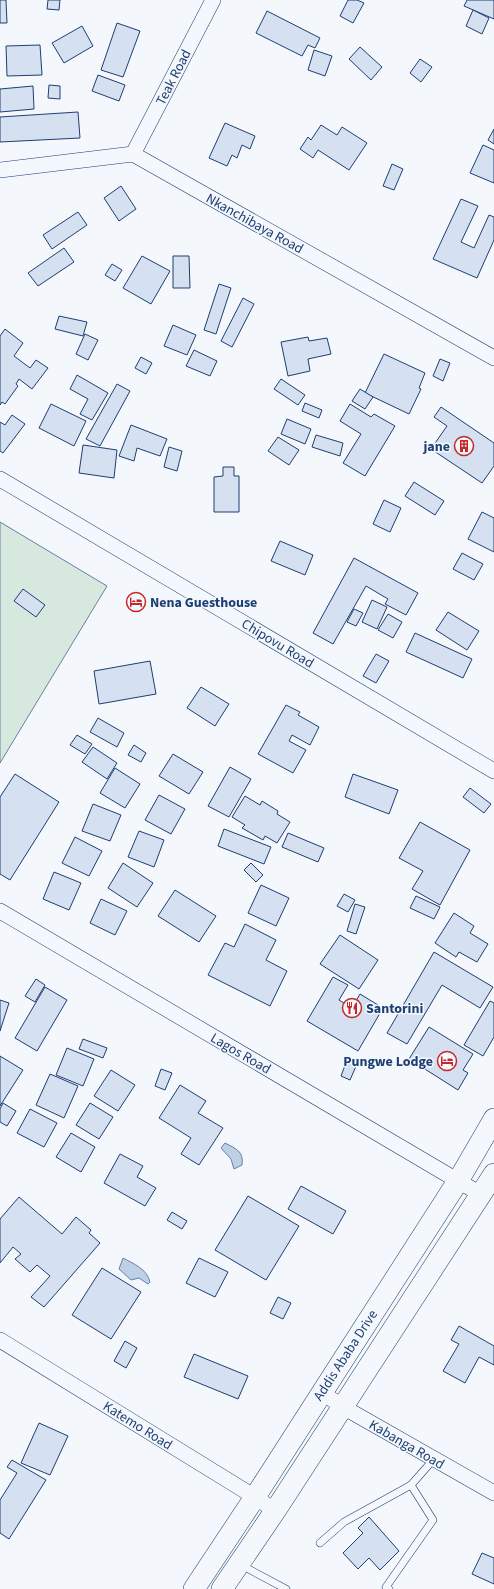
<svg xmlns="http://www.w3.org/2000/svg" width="494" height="1589" font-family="'Source Sans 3',sans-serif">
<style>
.green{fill:#d7e8df;stroke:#687fa3}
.water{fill:#bed0e5;stroke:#687fa3}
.building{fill:#d5e0f0;stroke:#1d3f73}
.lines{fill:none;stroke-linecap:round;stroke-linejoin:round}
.service-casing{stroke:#1d3f73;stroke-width:8}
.minor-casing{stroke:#1d3f73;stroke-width:16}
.secondary-casing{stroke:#1d3f73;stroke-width:22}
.service{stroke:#f4f7fb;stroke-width:7}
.minor{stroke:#f4f7fb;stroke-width:15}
.secondary{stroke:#f4f7fb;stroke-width:21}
.labels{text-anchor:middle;stroke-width:3;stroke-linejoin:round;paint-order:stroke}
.street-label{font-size:14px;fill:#1d3f73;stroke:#f4f7fb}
.poi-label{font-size:14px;font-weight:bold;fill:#1d3f73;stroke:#f4f7fb;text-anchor:end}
</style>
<rect width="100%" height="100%" fill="#f4f7fb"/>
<path class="green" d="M0 522 107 586 0 763Z"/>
<g class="water">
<path d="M225 1143C236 1149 244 1151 242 1165L234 1169 231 1159 221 1148Z"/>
<path d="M123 1258C134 1264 147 1269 150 1282L148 1284 139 1278 131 1280 119 1269Z"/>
</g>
<g class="building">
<path d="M0 0H6L7 23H0Z"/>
<path d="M48 0H60L59 10 47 9Z"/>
<path d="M348 0H357L364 3 353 23 340 16Z"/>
<path d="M467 0H494V19L464 6Z"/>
<path d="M473 10 489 18 482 34 466 26Z"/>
<path d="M267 11 320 38 315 48 308 45 302 56 256 33Z"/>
<path d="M117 23 140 31 123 77 101 70Z"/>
<path d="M82 26 93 46 64 63 52 43Z"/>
<path d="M40 45 42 75 7 76 6 46Z"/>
<path d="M360 47 382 67 371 80 349 59Z"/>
<path d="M314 50 332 56 325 76 308 70Z"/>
<path d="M420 59 432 67 421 82 410 73Z"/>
<path d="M98 75 125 85 119 101 92 91Z"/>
<path d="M49 85 60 86V99L48 98Z"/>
<path d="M33 86 34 109 0 112V89Z"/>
<path d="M78 112 80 138 0 142V117Z"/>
<path d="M225 123 255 136 250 149 242 145 237 158 232 155 227 166 209 158Z"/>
<path d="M321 125 337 135 342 127 367 143 349 170 318 150 313 158 300 149 308 137 311 140Z"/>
<path d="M494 129V144L488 140Z"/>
<path d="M483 145 494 150V183L470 173Z"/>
<path d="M392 164 403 169 394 190 383 186Z"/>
<path d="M121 186 136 209 119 221 104 198Z"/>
<path d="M461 199 478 206 461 242 474 248 489 215 494 217V240L477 278 433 259Z"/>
<path d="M78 212 87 225 52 249 43 235Z"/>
<path d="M64 248 74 262 38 286 28 273Z"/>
<path d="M142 256 170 271 151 304 123 288Z"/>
<path d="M173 256H189L190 288H173Z"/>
<path d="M112 264 122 270 115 281 105 275Z"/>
<path d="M219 284 231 288 216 334 204 330Z"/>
<path d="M243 298 254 304 232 347 221 341Z"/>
<path d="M59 316 87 322 83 336 55 329Z"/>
<path d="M173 325 196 335 187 355 164 346Z"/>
<path d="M5 329 23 343 14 356 30 368 36 360 48 368 32 389 19 379 16 384 18 386 5 404 2 402 0 405V336Z"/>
<path d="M85 334 98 340 88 360 76 354Z"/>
<path d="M308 337 309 341 327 338 331 354 308 359 310 371 288 376 281 342Z"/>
<path d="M194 350 217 361 210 376 186 366Z"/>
<path d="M384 354 425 373 419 388 421 389 409 414 365 393Z"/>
<path d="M141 357 152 363 146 374 135 368Z"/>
<path d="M440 359 450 363 443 381 433 376Z"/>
<path d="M77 375 108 393 92 420 80 414 88 399 70 389Z"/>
<path d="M281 379 305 395 298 405 274 389Z"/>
<path d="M117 384 130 391 100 446 86 439Z"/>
<path d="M360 389 373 397 365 409 352 401Z"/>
<path d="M305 403 322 410 319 418 302 411Z"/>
<path d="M51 404 86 421 74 446 39 428Z"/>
<path d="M350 404 371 417 374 414 395 426 365 476 343 463 361 434 340 421Z"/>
<path d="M441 407 494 443V466L482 483 431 449 447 426 434 417Z"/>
<path d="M12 415 25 424 3 453 0 451V422L5 425Z"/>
<path d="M287 419 311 429 305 444 281 434Z"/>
<path d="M131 425 167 439 160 456 137 448 134 461 119 456Z"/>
<path d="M316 435 343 443 340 456 312 447Z"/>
<path d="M278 437 299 450 289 465 268 451Z"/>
<path d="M83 445 117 450 114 478 79 473Z"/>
<path d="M169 447 182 451 177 471 164 467Z"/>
<path d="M223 467H234V476H239V512H214V477L223 476Z"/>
<path d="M414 482 444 501 435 515 405 496Z"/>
<path d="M384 500 401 508 390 532 373 524Z"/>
<path d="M482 512 494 518V552L468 539Z"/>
<path d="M280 541 313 555 305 575 271 561Z"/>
<path d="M462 553 483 564 474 580 453 569Z"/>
<path d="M354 558 418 593 406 615 385 604 388 599 366 586 333 644 313 633Z"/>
<path d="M23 589 45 605 36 617 14 601Z"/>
<path d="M372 600 387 607 377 629 362 622Z"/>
<path d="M354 609 363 613 356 626 347 622Z"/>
<path d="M448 612 479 631 467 650 436 630Z"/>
<path d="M388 614 402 622 393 638 378 630Z"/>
<path d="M415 633 472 659 463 678 406 652Z"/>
<path d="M376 654 389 661 376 683 363 676Z"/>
<path d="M150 661 156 694 99 704 94 671Z"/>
<path d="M201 687 229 704 215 726 187 708Z"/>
<path d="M286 705 300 712 298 715 319 727 310 745 292 735 289 741 306 750 293 773 258 754Z"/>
<path d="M98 718 124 733 117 747 90 732Z"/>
<path d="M77 735 92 744 85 754 70 745Z"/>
<path d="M134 745 146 753 141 762 128 755Z"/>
<path d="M93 747 117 763 107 779 82 762Z"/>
<path d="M173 754 203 772 189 794 159 776Z"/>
<path d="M230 767 251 779 229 817 208 806Z"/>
<path d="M115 768 140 784 125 808 100 793Z"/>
<path d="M15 774 59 802 10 880 0 874V797Z"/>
<path d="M353 774 398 790 389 814 345 797Z"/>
<path d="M470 788 491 804 484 813 463 797Z"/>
<path d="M159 795 185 809 171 834 145 820Z"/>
<path d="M245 796 260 805 262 801 278 811 277 814 290 822 277 843 265 836 263 840 242 828 245 825 232 817Z"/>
<path d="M93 804 121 815 110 841 82 831Z"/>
<path d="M420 822 470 850 440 905 412 889 423 871 399 858Z"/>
<path d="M224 829 271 847 264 864 218 846Z"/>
<path d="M139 831 164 840 154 867 128 857Z"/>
<path d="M288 833 324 848 318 862 282 847Z"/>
<path d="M75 837 102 851 89 876 62 863Z"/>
<path d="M123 863 153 883 137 907 108 888Z"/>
<path d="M251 863 263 875 256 882 244 870Z"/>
<path d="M54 872 81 883 69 910 43 899Z"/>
<path d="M261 885 289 898 276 926 248 913Z"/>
<path d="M175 890 216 916 199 942 158 916Z"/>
<path d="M344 894 355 900 348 912 337 906Z"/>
<path d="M416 896 440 907 434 919 410 908Z"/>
<path d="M101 899 127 911 115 935 90 923Z"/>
<path d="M355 904 365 907 356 934 347 931Z"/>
<path d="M454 913 474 926 470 933 488 944 477 962 459 952 456 957 435 943Z"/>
<path d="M245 924 276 940 266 960 287 971 270 1006 208 975 225 943 234 947Z"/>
<path d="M340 935 378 960 359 989 320 964Z"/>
<path d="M434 952 493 987 480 1008 442 985 407 1044 387 1033Z"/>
<path d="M333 977 348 985 339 1000 352 1008 360 994 383 1008 358 1051 307 1021Z"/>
<path d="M36 979 45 985 35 1002 25 996Z"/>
<path d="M45 987 67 1000 37 1051 15 1038Z"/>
<path d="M0 1000 9 1003 0 1031Z"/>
<path d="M490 1001 494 1003V1037L483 1056 464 1045Z"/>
<path d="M429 1027 473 1054 463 1070 468 1073 458 1090 409 1059Z"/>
<path d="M83 1039 107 1048 103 1058 79 1049Z"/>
<path d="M67 1048 94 1059 83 1086 56 1075Z"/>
<path d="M0 1056 23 1070 0 1106Z"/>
<path d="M347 1060 357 1064 350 1080 341 1076Z"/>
<path d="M161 1069 172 1073 165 1090 155 1086Z"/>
<path d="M111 1070 135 1085 118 1111 94 1096Z"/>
<path d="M50 1074 78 1086 64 1118 36 1105Z"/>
<path d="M180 1085 206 1101 198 1113 223 1128 199 1165 181 1154 191 1138 159 1118Z"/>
<path d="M3 1103 16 1111 7 1126 0 1122V1109Z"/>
<path d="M90 1103 113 1117 99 1139 76 1125Z"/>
<path d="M30 1109 57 1123 44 1147 17 1133Z"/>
<path d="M71 1133 95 1147 81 1172 56 1157Z"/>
<path d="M120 1154 143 1166 137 1177 156 1188 145 1206 104 1183Z"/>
<path d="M301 1186 346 1211 333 1234 288 1209Z"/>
<path d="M248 1196 299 1226 266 1280 215 1250Z"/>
<path d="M19 1197 62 1234 76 1217 91 1230 89 1233 100 1243 44 1307 31 1297 50 1276 37 1265 30 1272 15 1259 21 1254 13 1247 0 1263V1219Z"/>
<path d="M172 1212 187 1221 182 1229 167 1220Z"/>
<path d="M199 1258 228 1272 215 1297 186 1283Z"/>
<path d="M102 1268 141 1292 111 1339 72 1315Z"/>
<path d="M278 1297 291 1303 283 1319 270 1313Z"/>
<path d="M459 1326 494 1346V1365L479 1357 465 1383 443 1371 459 1344 451 1340Z"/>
<path d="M125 1341 137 1348 126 1368 114 1361Z"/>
<path d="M194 1354 248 1376 238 1399 184 1377Z"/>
<path d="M39 1423 68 1436 50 1475 21 1463Z"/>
<path d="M12 1460 46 1480 9 1539 0 1533V1500L17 1473 7 1467Z"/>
<path d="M369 1517 399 1551 380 1570 369 1558 358 1569 343 1553 363 1533 358 1528Z"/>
<path d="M482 1553 494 1558V1584L472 1574Z"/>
</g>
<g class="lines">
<defs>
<g id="service">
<path d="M320 1543 344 1522 411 1485 434 1459"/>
<path d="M241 1565 286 1589"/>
<path d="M389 1589 386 1587 433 1520 411 1485"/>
</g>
<g id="minor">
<path d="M133 154 213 0"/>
<path d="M0 170 133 154 494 358"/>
<path d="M0 479 494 771"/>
<path d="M0 911 482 1195"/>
<path d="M0 1340 255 1497 275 1511"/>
<path d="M321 1392 343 1407 494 1493"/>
</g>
<g id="secondary">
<path d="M194 1589 255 1497 458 1181 494 1119"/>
<path d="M222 1589 275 1511 494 1174"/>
</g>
</defs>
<use href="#service" class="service-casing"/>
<use href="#minor" class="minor-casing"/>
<use href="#secondary" class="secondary-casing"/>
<use href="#service" class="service"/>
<use href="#minor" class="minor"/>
<use href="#secondary" class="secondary"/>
</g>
<defs>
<symbol id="building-ring" viewBox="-11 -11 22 22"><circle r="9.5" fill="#f4f7fb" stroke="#c62828" stroke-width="1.5"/><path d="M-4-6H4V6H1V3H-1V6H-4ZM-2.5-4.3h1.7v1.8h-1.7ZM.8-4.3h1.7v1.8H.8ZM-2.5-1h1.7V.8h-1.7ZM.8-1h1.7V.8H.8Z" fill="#c62828"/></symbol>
<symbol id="hotel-ring" viewBox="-11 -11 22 22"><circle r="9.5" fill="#f4f7fb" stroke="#c62828" stroke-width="1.5"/><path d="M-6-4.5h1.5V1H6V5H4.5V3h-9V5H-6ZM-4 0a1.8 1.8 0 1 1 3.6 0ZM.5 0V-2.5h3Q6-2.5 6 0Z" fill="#c62828"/></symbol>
<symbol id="restaurant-ring" viewBox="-11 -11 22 22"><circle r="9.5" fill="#f4f7fb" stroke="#c62828" stroke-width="1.5"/><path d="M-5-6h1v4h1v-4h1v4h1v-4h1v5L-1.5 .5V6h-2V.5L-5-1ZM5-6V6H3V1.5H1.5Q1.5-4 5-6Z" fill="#c62828"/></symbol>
</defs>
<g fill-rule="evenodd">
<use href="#building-ring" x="453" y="435" width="22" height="22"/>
<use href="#hotel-ring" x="125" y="591" width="22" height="22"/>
<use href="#restaurant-ring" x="341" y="997" width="22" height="22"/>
<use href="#hotel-ring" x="436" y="1050" width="22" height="22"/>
</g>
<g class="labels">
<g class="street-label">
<text transform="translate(173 77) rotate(-63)" y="5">Teak Road</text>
<text transform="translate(255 223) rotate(29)" y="5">Nkanchibaya Road</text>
<text transform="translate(278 643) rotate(31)" y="5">Chipovu Road</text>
<text transform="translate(241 1053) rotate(30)" y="5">Lagos Road</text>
<text transform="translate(345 1355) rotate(-57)" y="5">Addis Ababa Drive</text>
<text transform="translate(138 1425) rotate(32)" y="5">Katemo Road</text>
<text transform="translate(407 1444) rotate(30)" y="5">Kabanga Road</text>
</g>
<g class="poi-label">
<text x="450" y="451">jane</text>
<text x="150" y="607" text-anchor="start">Nena Guesthouse</text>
<text x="366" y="1013" text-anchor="start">Santorini</text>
<text x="433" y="1066">Pungwe Lodge</text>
</g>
</g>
</svg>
